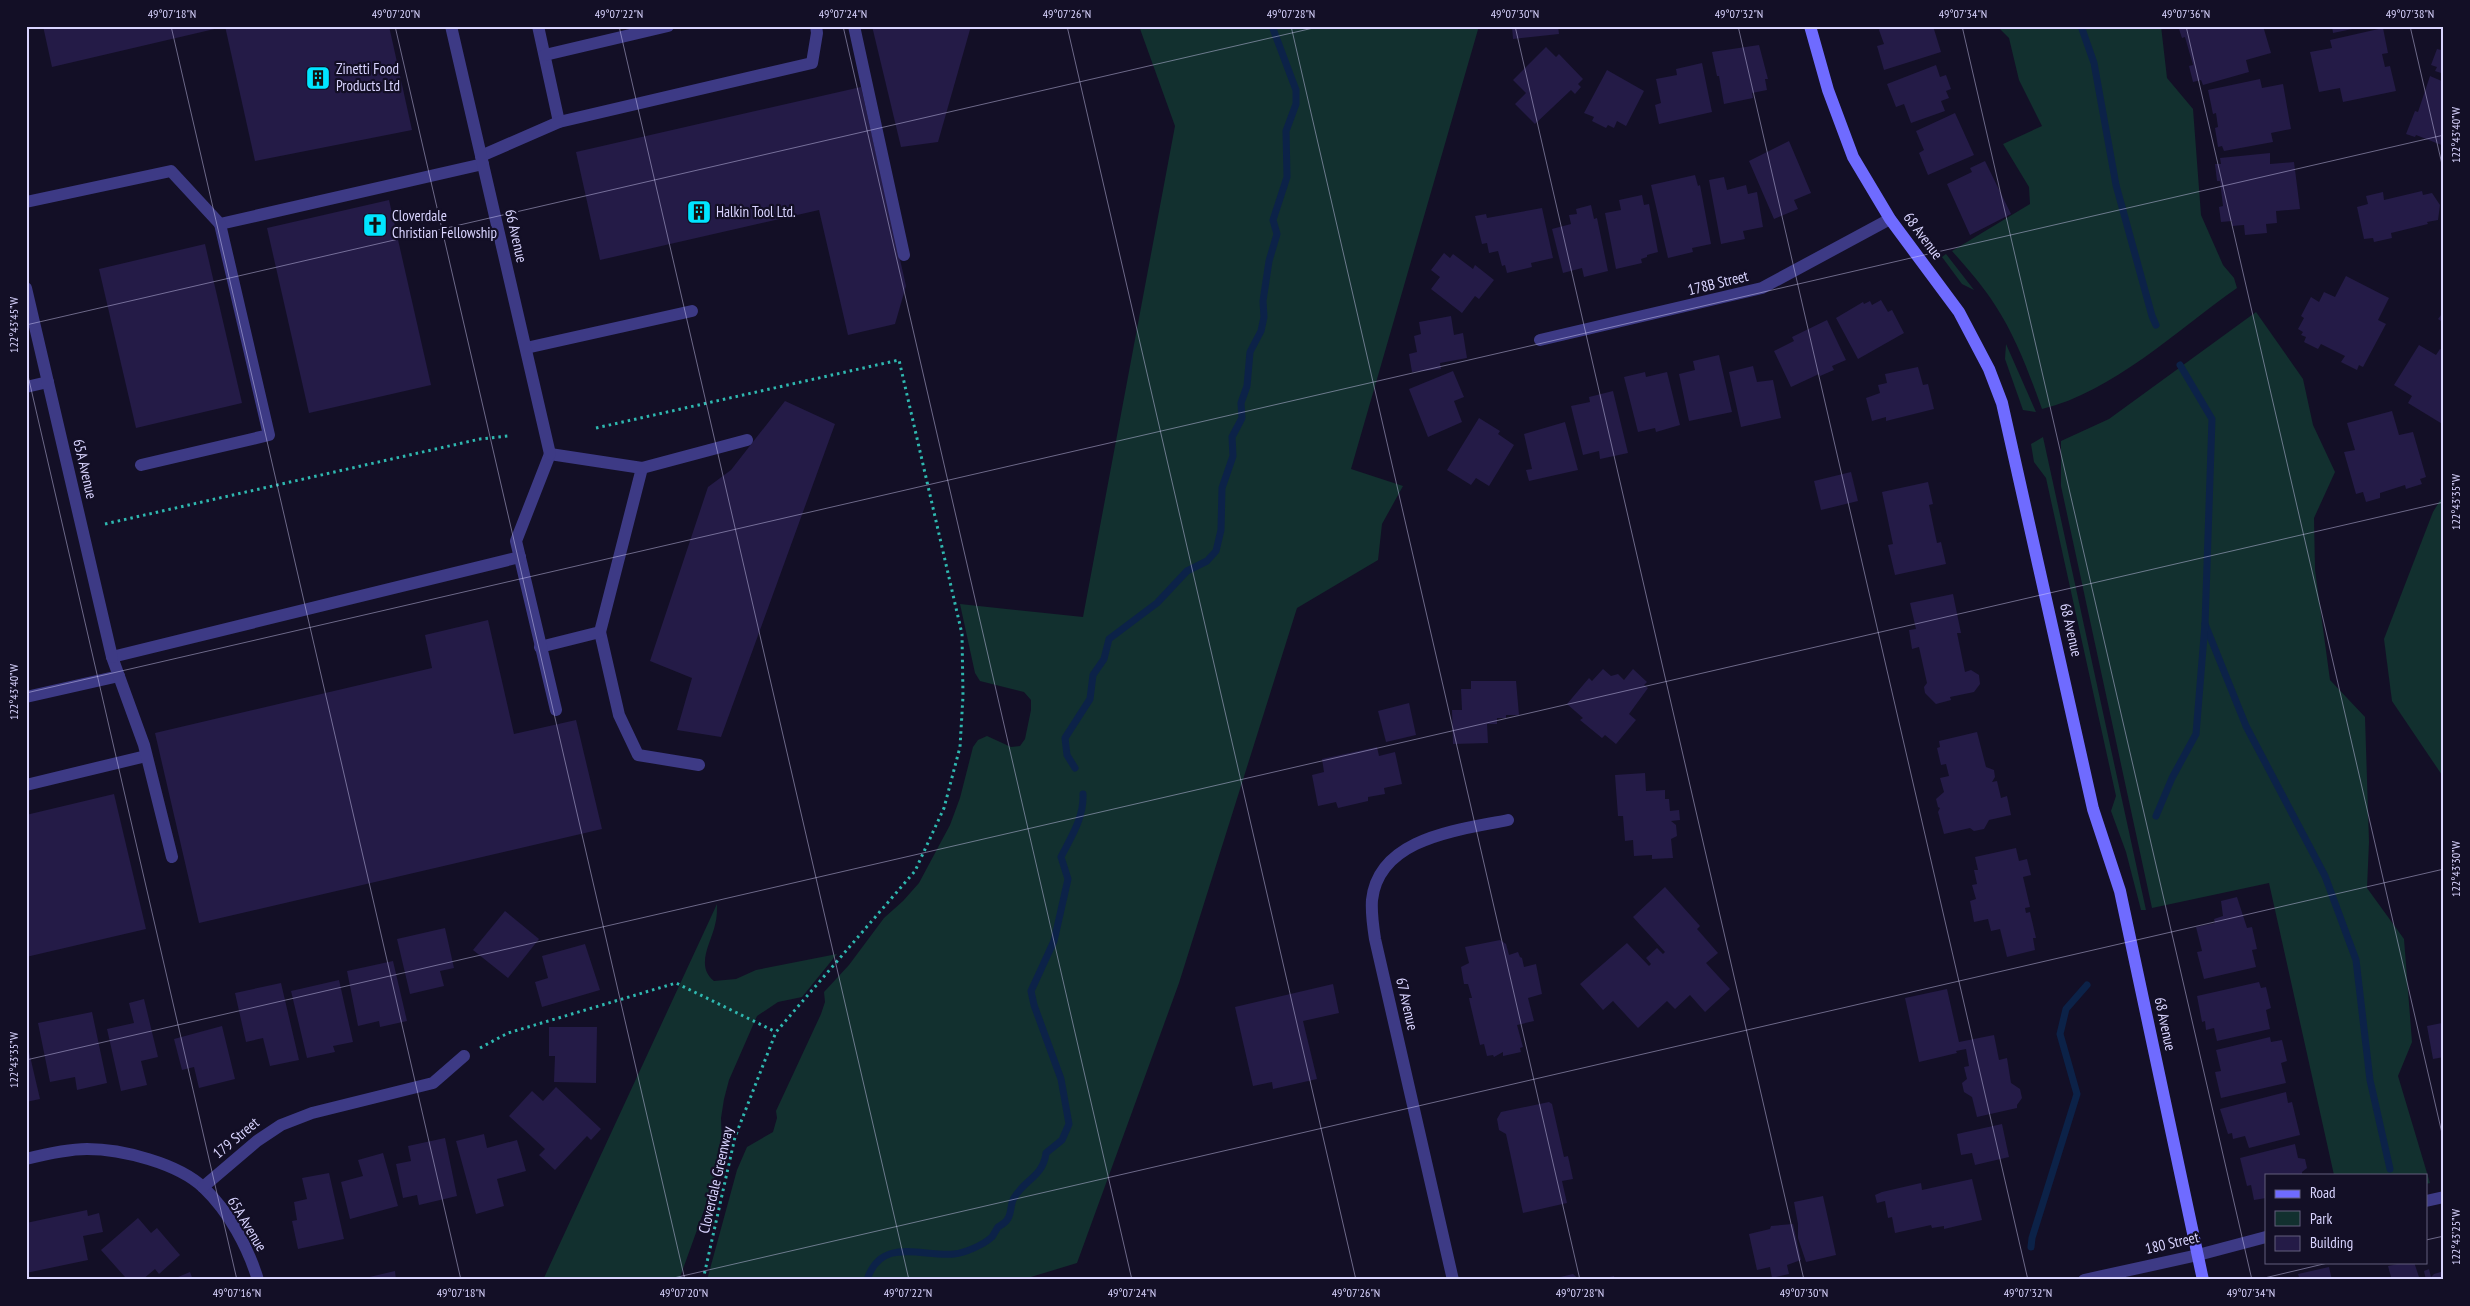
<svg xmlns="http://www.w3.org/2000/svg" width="2470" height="1306" font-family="'PT Sans Narrow',sans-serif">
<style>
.green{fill:#12302f}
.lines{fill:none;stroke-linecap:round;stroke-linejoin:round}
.stream{stroke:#0c2248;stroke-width:7}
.building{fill:#241b47}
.path{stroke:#2fb8b0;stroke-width:3;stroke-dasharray:2.5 4;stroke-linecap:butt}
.lane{stroke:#3d3a85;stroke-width:12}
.street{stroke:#3d3a85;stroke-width:12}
.secondary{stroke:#6f6bff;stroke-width:12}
.ticks{fill:none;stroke:#d9d4ff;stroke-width:1;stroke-opacity:0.45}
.labels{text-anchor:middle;stroke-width:4.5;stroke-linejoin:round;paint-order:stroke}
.poi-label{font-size:15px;fill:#d9d4ff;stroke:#130f26;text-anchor:start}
.street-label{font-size:15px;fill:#d9d4ff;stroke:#130f26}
.neatline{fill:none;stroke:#d9d4ff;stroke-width:2}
.ticks-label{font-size:12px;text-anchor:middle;fill:#d9d4ff}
</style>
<rect width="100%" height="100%" fill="#130f26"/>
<g class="green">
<path d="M1139 26H1479L1351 469 1403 486 1382 524 1378 560 1297 608 1179 983 1077 1263 1021 1280H707L737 1170 747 1147 773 1132 777 1118 776 1111 821 1014 825 1002 824 992 849 965 884 918 903 901 919 883 950 825 960 798 973 747 978 740 987 736 1011 747 1020 746 1025 739 1031 710V700L1024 692 980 681 975 673 960 604 1083 617 1175 126Z"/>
<path d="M1997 26H2161L2167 78 2193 109 2201 215 2223 265 2234 278 2237 288C2177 330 2113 392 2042 409 2029 373 2016 337 1995 305 1983 286 1967 268 1952 251L2030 204 2029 187 2003 144 2042 126 2019 80 2009 38Z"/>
<path d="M1946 254 1974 290 1962 284 1942 257Z"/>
<path d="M2256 312 2303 379 2313 425 2335 472 2314 518 2315 570 2330 680 2365 717 2369 842 2367 888 2404 939 2412 1042 2398 1076 2430 1183 2426 1184V1175H2334L2269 883 2152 908 2061 486V441L2109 419Z"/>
<path d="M2006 344 2036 412 2023 410 2005 359Z"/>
<path d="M2043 437 2146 910H2141L2126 852 2111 811 2116 796 2046 478 2034 462 2031 444Z"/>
<path d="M2444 494V778L2392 701 2384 639 2433 512Z"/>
<path d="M717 904C717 911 717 918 715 925 711 943 695 966 714 981L736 979 756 970 837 954 802 997 778 1002 757 1016 729 1080 724 1099 721 1118 722 1148 720 1166 679 1280H543Z"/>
</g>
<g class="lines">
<g class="stream">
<path d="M2081 26 2094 63 2116 185 2152 316 2156 325"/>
<path d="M2205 624 2246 726 2325 876 2356 960 2370 1080 2390 1169"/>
<path d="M1075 768 1067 755 1065 738 1090 699 1093 675 1104 659 1109 639 1157 603 1187 571 1207 561 1216 551 1221 530 1222 488 1233 456 1232 437 1242 418 1241 403 1247 386 1250 352 1261 331 1264 317 1263 301 1269 261 1277 234 1273 220 1287 177 1286 131 1296 104V90L1272 26"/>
<path d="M2156 816 2172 778 2196 734 2205 624 2212 419 2180 365"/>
<path d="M2031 1247 2032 1238 2077 1094 2060 1034 2066 1009 2087 985"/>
<path d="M867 1280C881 1236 921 1257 954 1254 965 1253 983 1245 992 1237 994 1234 996 1230 998 1227 1001 1225 1005 1223 1007 1220 1012 1214 1010 1204 1014 1198 1025 1179 1043 1177 1046 1153L1062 1140 1069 1124 1061 1079 1034 1005 1031 991 1054 941 1068 879 1061 857C1071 837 1084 818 1083 794"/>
</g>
</g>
<g class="building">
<path d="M43 26H223V27L52 67Z"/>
<path d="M225 26H389L412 130 255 161Z"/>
<path d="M872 26H971L938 142 901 147Z"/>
<path d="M1512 26H1558L1559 34 1513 39Z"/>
<path d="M1881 26H1933L1941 52 1884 70 1877 46 1884 44 1879 30Z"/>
<path d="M2178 26H2263L2271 53 2246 60 2249 72 2203 85 2201 80 2193 82 2189 66 2193 65 2185 37 2182 38Z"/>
<path d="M2332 26H2362V27L2333 33Z"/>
<path d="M2383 28 2388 53 2382 54 2385 67 2390 66 2396 91 2343 102 2340 88 2319 92 2310 52 2332 48 2330 40Z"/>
<path d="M2444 43V74L2435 71 2437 67 2431 65 2437 49 2441 50Z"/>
<path d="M1759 45 1768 79H1765L1767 90 1752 93 1753 98 1724 104 1719 76H1717L1712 52Z"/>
<path d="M1546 47 1556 57 1559 54 1583 79 1578 84 1581 87 1575 94 1571 90 1535 124 1515 104 1526 93 1513 80Z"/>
<path d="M1702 63 1712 112 1659 124 1655 105 1661 103 1656 79 1677 75 1676 69Z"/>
<path d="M1936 65 1940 77 1946 75 1951 89 1946 91 1949 98 1941 101 1945 111 1911 123 1904 104 1896 107 1887 84Z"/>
<path d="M1607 70 1644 91 1626 126 1617 121 1614 128 1608 125 1606 128 1592 121 1594 117 1584 113Z"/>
<path d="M2430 76 2444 82V146L2416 135 2415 137 2406 134 2415 111 2418 112Z"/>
<path d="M2260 79 2262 88 2283 84 2291 129 2271 133 2273 142 2224 151 2222 146 2218 147 2215 128 2218 127 2216 113 2213 114 2208 90Z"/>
<path d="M861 87 906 286 895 324 848 335 819 210 600 260 576 152Z"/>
<path d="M1955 113 1974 155 1928 175 1919 153 1924 150 1916 131Z"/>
<path d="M1789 141 1811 193 1794 200 1798 209 1774 219 1749 161Z"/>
<path d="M2270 153V164L2294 162 2300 209 2276 211 2277 223 2266 224 2267 233 2245 235 2244 225 2232 226V221L2221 222 2219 207 2223 206 2220 181H2217L2215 164H2221L2220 158Z"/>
<path d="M1985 161 2011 214 1970 235 1947 184 1972 172 1970 168Z"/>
<path d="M1695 175 1698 186 1700 185 1711 244 1692 248 1693 252 1668 258 1651 185Z"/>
<path d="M1724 177 1727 190 1746 185 1748 194 1757 192 1763 227 1743 231 1745 239 1721 244 1709 180Z"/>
<path d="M2422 191 2423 195 2432 193 2440 205 2438 220 2427 222 2428 224 2391 233 2392 238 2374 242 2373 238 2364 239 2357 207 2368 204 2366 196 2383 192 2384 200Z"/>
<path d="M1642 195 1644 205 1649 204 1658 252 1647 255V257L1641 259 1642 263 1616 269 1605 213 1621 210 1619 200Z"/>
<path d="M389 200 431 385 309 413 267 228Z"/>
<path d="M1591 205 1594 219 1597 218 1608 271 1584 277 1582 268 1563 273 1552 229 1571 224 1569 215 1577 214 1576 209Z"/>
<path d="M1542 208 1553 258 1531 263 1532 267 1507 273 1505 265 1502 266 1498 251 1489 253 1487 243 1482 244 1475 216 1486 214 1487 218Z"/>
<path d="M205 244 242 403 136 428 99 269Z"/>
<path d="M1444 253 1450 258 1453 254 1473 269 1475 265 1494 280 1479 299 1475 296 1462 313 1431 289 1440 277 1431 270Z"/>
<path d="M2346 276 2389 298 2378 320 2386 324 2363 367 2359 365 2357 370 2341 362 2345 356 2321 344 2318 349 2304 342 2306 337 2301 335 2303 332 2298 329 2304 318 2301 316 2311 297 2319 302 2324 292 2335 297Z"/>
<path d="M1881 300 1888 312 1892 310 1904 333 1858 359 1836 318 1863 302 1864 304 1870 301 1872 305Z"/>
<path d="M2444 311V323L2438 319Z"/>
<path d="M1451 316 1454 335 1463 333 1467 358 1440 363 1441 369 1412 372 1409 354 1417 352 1414 336 1421 334 1419 322Z"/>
<path d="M1827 320 1846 360 1832 366 1834 370 1820 376 1819 374 1791 387 1774 351 1794 341 1792 337Z"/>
<path d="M2419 345 2436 355 2440 349 2444 351V425L2408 403 2412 396 2394 385Z"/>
<path d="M1719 355 1732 412 1689 421 1679 374 1695 370 1693 361Z"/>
<path d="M1753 366 1757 382 1773 380 1781 418 1741 427 1729 372Z"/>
<path d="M1918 367 1923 385 1928 384 1934 409 1886 421V417L1872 421 1866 398 1880 393 1878 385 1887 383 1885 374Z"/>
<path d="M1453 371 1464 397 1454 401 1462 422 1428 437 1409 389Z"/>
<path d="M1645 372 1646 377 1667 372 1680 425 1656 432 1655 428 1638 432 1624 377Z"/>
<path d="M1613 391 1628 453 1600 459 1599 451 1583 455 1571 406 1590 402 1589 397Z"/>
<path d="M785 401 835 424 721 737 677 730 692 678 650 661 708 487 731 470Z"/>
<path d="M2392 411 2399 435 2413 432 2426 477 2420 479 2422 484 2406 489 2405 485 2380 493V498L2366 502 2363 492 2356 494 2344 452 2355 450 2347 423Z"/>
<path d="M1479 418 1500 431 1498 434 1514 445 1489 486 1476 478 1471 485 1447 470Z"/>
<path d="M1565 422 1578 470 1529 481 1526 470 1532 469 1524 434Z"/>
<path d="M1851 472 1858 501 1821 510 1814 481Z"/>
<path d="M1928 482 1933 504 1929 505 1937 543 1941 542 1946 564 1895 575 1888 545 1893 544 1882 492Z"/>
<path d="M1953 594 1961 633H1957L1965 672 1971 670 1979 675 1980 684 1974 692 1950 697 1951 700 1936 704 1925 693 1924 687 1927 683 1919 647 1912 649 1909 630 1916 629 1910 603Z"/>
<path d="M488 620 514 734 576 720 602 829 199 923 155 733 432 668 425 635Z"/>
<path d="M1603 669 1611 676 1618 674 1624 680 1633 669 1647 682 1644 685 1648 688 1629 714 1636 720 1616 744 1605 735 1602 738 1580 720 1583 718 1567 704 1589 678 1592 681Z"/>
<path d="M1471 681H1516L1519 715H1506V718H1497V724H1487L1488 743 1453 744 1452 710H1462L1461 689H1471Z"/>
<path d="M1409 703 1416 735 1386 742 1378 711Z"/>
<path d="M1977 732 1986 767 1994 770 1995 777 1992 782 1997 781 2001 798 2007 796 2011 815 1989 820 1984 829 1974 831 1970 828 1944 834 1938 812 1940 808 1938 807 1936 799 1944 792 1940 778 1949 776 1946 764 1941 765 1937 748 1940 747 1939 741Z"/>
<path d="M1377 747 1379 756 1395 752 1402 784 1384 788 1385 794 1368 797V801L1338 808 1336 802 1318 806 1312 775 1324 772 1322 759Z"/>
<path d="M1645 773 1646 791 1665 790V799H1669L1670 811 1679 810 1680 820 1671 821 1676 825 1677 836 1671 839 1673 858 1652 859V855L1634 856 1633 840 1625 841 1623 816H1618L1615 775Z"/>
<path d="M114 794 146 929 26 957V815Z"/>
<path d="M2016 848 2019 861 2027 859 2031 875 2023 877 2030 907 2025 908 2026 913 2030 912 2036 938H2033L2035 950 2007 957 2000 929 1991 931 1988 919 1974 922 1970 901 1976 899 1972 885 1977 884 1974 870H1978L1975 857Z"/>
<path d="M1665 887 1700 926 1697 929 1718 953 1706 963 1730 989 1705 1012 1690 995 1675 1009 1667 1001 1638 1028 1613 1001 1603 1010 1580 984 1627 943 1649 966 1651 964 1646 958 1657 948 1663 954 1665 952 1633 917Z"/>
<path d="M2237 897 2247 928 2252 927 2257 949 2252 950 2256 967 2204 979 2197 952 2202 951 2196 927 2215 923 2214 919 2223 916 2221 901Z"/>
<path d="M505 911 539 939 508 978 473 950Z"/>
<path d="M445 928 454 968 440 971 444 986 410 994 397 939Z"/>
<path d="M1500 940 1506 944 1509 955 1518 952 1520 957 1522 958 1524 967 1536 964 1542 994 1528 998 1534 1021 1517 1025 1523 1047 1520 1048 1521 1052 1503 1056V1052L1494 1057 1493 1055 1487 1056 1484 1044 1480 1045 1470 1003 1469 998H1472L1468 984H1464L1461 967 1469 963 1465 947Z"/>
<path d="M585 944 600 990 542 1007 535 982 548 978 542 956Z"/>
<path d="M393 961 407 1021 380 1027 379 1021 358 1026 347 971Z"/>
<path d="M339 980 353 1042 333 1046 335 1052 307 1058 291 991Z"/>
<path d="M2259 982 2261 988 2266 987 2271 1008 2266 1010 2270 1029 2217 1041 2214 1028 2206 1030 2205 1021 2202 1022 2197 996Z"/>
<path d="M281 983 299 1060 270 1066 263 1038 246 1042 235 993Z"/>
<path d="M1333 984 1339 1013 1303 1021 1317 1079 1273 1089 1272 1082 1253 1086 1235 1007Z"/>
<path d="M1947 989 1959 1042 1994 1035 1999 1060 2007 1058 2011 1083 2020 1089 2022 1098 2017 1105V1108L1977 1117 1972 1097 1964 1092 1962 1083 1967 1079 1964 1067 1969 1066 1966 1049 1956 1051 1957 1053 1919 1062 1905 998Z"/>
<path d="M144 999 158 1057 141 1061 147 1085 121 1091 107 1029 134 1023 129 1003Z"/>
<path d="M92 1012 107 1083 77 1090 75 1077 50 1082 38 1023Z"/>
<path d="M2441 1020H2444V1057L2433 1059 2427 1026 2442 1023Z"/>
<path d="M222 1026 235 1079 199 1088 194 1067 182 1070 174 1039Z"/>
<path d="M549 1027H597L596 1083 554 1082 555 1056H549Z"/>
<path d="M2270 1037 2271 1042 2282 1040 2287 1061 2281 1063 2286 1083 2221 1098 2215 1072 2221 1071 2216 1050Z"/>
<path d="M26 1039 40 1099 26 1102Z"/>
<path d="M556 1087 601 1129 591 1140 587 1136 555 1170 539 1155 545 1149 509 1116 532 1091 543 1101Z"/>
<path d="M2286 1092 2288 1103 2292 1102 2300 1135 2249 1148 2245 1136 2233 1139 2232 1133 2228 1134 2220 1109Z"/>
<path d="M1549 1102 1552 1104 1564 1157 1568 1156 1573 1179 1562 1181 1567 1203 1523 1213 1506 1134 1499 1130 1497 1119 1501 1112Z"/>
<path d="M2002 1124 2009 1157 1975 1165 1972 1153 1961 1155 1957 1134Z"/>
<path d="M484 1134 487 1148 517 1140 526 1171 497 1179 504 1206 476 1214 456 1141Z"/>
<path d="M445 1138 457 1196 419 1205 417 1195 403 1198 396 1164 411 1161 408 1146Z"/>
<path d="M2295 1144 2298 1158 2305 1159 2307 1168 2302 1172V1175H2266V1198L2254 1200 2251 1185 2247 1186 2240 1158Z"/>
<path d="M383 1153 398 1206 350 1219 341 1182 363 1176 358 1160Z"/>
<path d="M329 1173 344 1239 298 1249 292 1221 297 1220 294 1202 307 1199 302 1178Z"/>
<path d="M1972 1179 1982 1220 1944 1229V1226L1932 1228 1931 1225 1895 1233 1892 1217 1888 1218 1885 1201 1877 1203 1875 1195 1882 1192 1921 1183 1922 1190Z"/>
<path d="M1823 1196 1836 1255 1806 1262 1798 1238V1224L1794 1202Z"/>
<path d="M87 1210 88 1216 99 1213 103 1232 83 1236 88 1260 26 1273V1223Z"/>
<path d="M138 1218 151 1233 157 1228 180 1255 159 1274 155 1269 142 1280H122L125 1277 101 1250Z"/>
<path d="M1793 1224 1801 1260 1787 1265 1789 1274 1772 1278 1770 1267 1757 1270 1749 1234 1770 1229 1771 1226Z"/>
<path d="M2407 1262H2414L2420 1280H2382L2391 1277 2388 1266Z"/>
<path d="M2329 1267 2332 1280H2300L2298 1274Z"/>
<path d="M2429 1269 2431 1277 2434 1274 2444 1271V1280H2426L2424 1271Z"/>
<path d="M395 1271 396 1280H361V1279Z"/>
<path d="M190 1272 193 1280H171Z"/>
<path d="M1573 1274 1580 1280H1552V1279Z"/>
<path d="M1614 1276 1615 1280H1600V1279Z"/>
</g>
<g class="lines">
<g class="path">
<path d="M596 428 899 360 962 634 963 696 960 747 944 808 915 871 776 1032 735 1137 703 1280"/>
<path d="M105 524 480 439 508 436"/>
<path d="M480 1048 508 1033 676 983 776 1032"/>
</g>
<g class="lane">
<path d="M538 26 559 122"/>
<path d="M854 26 904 255"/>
<path d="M545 55 668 26"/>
<path d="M481 156 559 122 812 63 817 33 816 26"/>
<path d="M26 202 171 171 220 224 483 164"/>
<path d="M526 348 692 311"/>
<path d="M26 387 48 382"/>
<path d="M141 465 269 435 220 224"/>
<path d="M600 632 619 715 638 755 699 765"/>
<path d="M540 647 600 632 642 468"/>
<path d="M26 697 119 676"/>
<path d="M556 710 516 541 550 454 642 468 747 440"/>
<path d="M26 785 146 756"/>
<path d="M172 857 144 745 112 657 520 557"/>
</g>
<g class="street">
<path d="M451 26 550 454"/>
<path d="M26 288 112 657"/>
<path d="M1540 340 1762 288 1890 219"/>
<path d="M26 1159C46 1154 67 1149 87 1149 121 1149 178 1163 204 1188 229 1212 248 1247 258 1280"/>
<path d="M203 1187 257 1141 281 1125 312 1113 433 1083 464 1056"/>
<path d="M2426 1201 2444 1197"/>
<path d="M1453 1280 1375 939C1373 926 1371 913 1372 900 1379 837 1460 830 1508 820"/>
<path d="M2084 1280 2198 1255 2266 1237"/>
</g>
<path class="secondary" d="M1810 26 1828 90 1853 157 1890 219 1959 312 1989 369 2002 403 2093 809 2120 891 2203 1280"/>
</g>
<path class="ticks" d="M171 26 461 1280M395 26 685 1280M619 26 909 1280M843 26 1132 1280M1067 26 1356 1280M1291 26 1580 1280M1515 26 1804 1280M1738 26 2028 1280M1962 26 2252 1280M2186 26 2444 1142M2410 26 2444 173M26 325 1322 26M26 367 237 1280M26 693 2444 135M26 1060 2444 502M2426 1240 2444 1236M665 1280 2444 869M2256 1280 2332 1262"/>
<defs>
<symbol id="building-square" viewBox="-11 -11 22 22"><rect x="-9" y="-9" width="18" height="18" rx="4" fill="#00e5ff" stroke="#130f26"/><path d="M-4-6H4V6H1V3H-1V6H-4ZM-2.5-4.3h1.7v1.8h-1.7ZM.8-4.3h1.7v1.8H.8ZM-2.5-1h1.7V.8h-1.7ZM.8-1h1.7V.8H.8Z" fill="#111"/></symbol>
<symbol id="church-square" viewBox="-11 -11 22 22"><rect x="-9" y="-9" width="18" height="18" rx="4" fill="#00e5ff" stroke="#130f26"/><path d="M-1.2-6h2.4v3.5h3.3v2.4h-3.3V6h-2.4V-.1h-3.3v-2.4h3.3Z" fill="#111"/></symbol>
</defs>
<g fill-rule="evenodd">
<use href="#building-square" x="304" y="64" width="28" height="28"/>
<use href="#building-square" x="685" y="198" width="28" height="28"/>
<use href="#church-square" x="361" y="211" width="28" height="28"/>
</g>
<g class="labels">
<g class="poi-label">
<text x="336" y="74">Zinetti Food<tspan x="336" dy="17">Products Ltd</tspan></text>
<text x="716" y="217">Halkin Tool Ltd.</text>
<text x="392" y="221">Cloverdale<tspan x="392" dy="17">Christian Fellowship</tspan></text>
</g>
<g class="street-label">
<text transform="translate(516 236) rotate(77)" y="5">66 Avenue</text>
<text transform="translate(1923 236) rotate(53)" y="5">68 Avenue</text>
<text transform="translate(1718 283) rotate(-14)" y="5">178B Street</text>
<text transform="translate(85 469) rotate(77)" y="5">65A Avenue</text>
<text transform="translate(2071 630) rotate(77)" y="5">68 Avenue</text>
<text transform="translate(1407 1004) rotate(77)" y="5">67 Avenue</text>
<text transform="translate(2165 1024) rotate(78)" y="5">68 Avenue</text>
<text transform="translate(236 1138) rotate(-40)" y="5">179 Street</text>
<text transform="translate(716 1180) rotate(-77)" y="5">Cloverdale Greenway</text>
<text transform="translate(247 1224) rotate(59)" y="5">65A Avenue</text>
<text transform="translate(2172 1243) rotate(-13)" y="5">180 Street</text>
</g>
</g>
<rect width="2470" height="1306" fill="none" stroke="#130f26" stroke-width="55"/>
<rect x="2265" y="1174" width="162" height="90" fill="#130f26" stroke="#625e7d"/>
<rect x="2275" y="1190" width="25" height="8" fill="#6f6bff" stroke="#625e7d"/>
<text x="2310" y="1198" font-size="15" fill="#d9d4ff">Road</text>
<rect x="2275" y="1211" width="25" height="15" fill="#12302f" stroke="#625e7d"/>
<text x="2310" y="1224" font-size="15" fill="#d9d4ff">Park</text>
<rect x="2275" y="1236" width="25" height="15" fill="#241b47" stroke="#625e7d"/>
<text x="2310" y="1248" font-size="15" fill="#d9d4ff">Building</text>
<rect x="28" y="28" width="2414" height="1250" class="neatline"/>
<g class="ticks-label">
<text x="172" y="18">49°07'18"N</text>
<text x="396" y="18">49°07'20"N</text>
<text x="619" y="18">49°07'22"N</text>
<text x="843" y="18">49°07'24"N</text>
<text x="1067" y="18">49°07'26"N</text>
<text x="1291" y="18">49°07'28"N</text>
<text x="1515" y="18">49°07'30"N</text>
<text x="1739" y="18">49°07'32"N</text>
<text x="1963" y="18">49°07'34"N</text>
<text x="2186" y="18">49°07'36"N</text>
<text x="2410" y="18">49°07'38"N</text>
<text transform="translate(2456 135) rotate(-90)" y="4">122°43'40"W</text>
<text transform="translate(14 325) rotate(-90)" y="4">122°43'45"W</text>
<text transform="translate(2456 502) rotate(-90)" y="4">122°43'35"W</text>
<text transform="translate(14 692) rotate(-90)" y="4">122°43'40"W</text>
<text transform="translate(2456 869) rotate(-90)" y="4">122°43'30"W</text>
<text transform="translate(14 1060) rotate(-90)" y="4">122°43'35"W</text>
<text transform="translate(2456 1237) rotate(-90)" y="4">122°43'25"W</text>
<text x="237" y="1297">49°07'16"N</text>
<text x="461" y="1297">49°07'18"N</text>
<text x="684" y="1297">49°07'20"N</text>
<text x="908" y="1297">49°07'22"N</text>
<text x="1132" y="1297">49°07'24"N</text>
<text x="1356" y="1297">49°07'26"N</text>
<text x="1580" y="1297">49°07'28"N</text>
<text x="1804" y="1297">49°07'30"N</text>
<text x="2028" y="1297">49°07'32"N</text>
<text x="2251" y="1297">49°07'34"N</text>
</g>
</svg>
